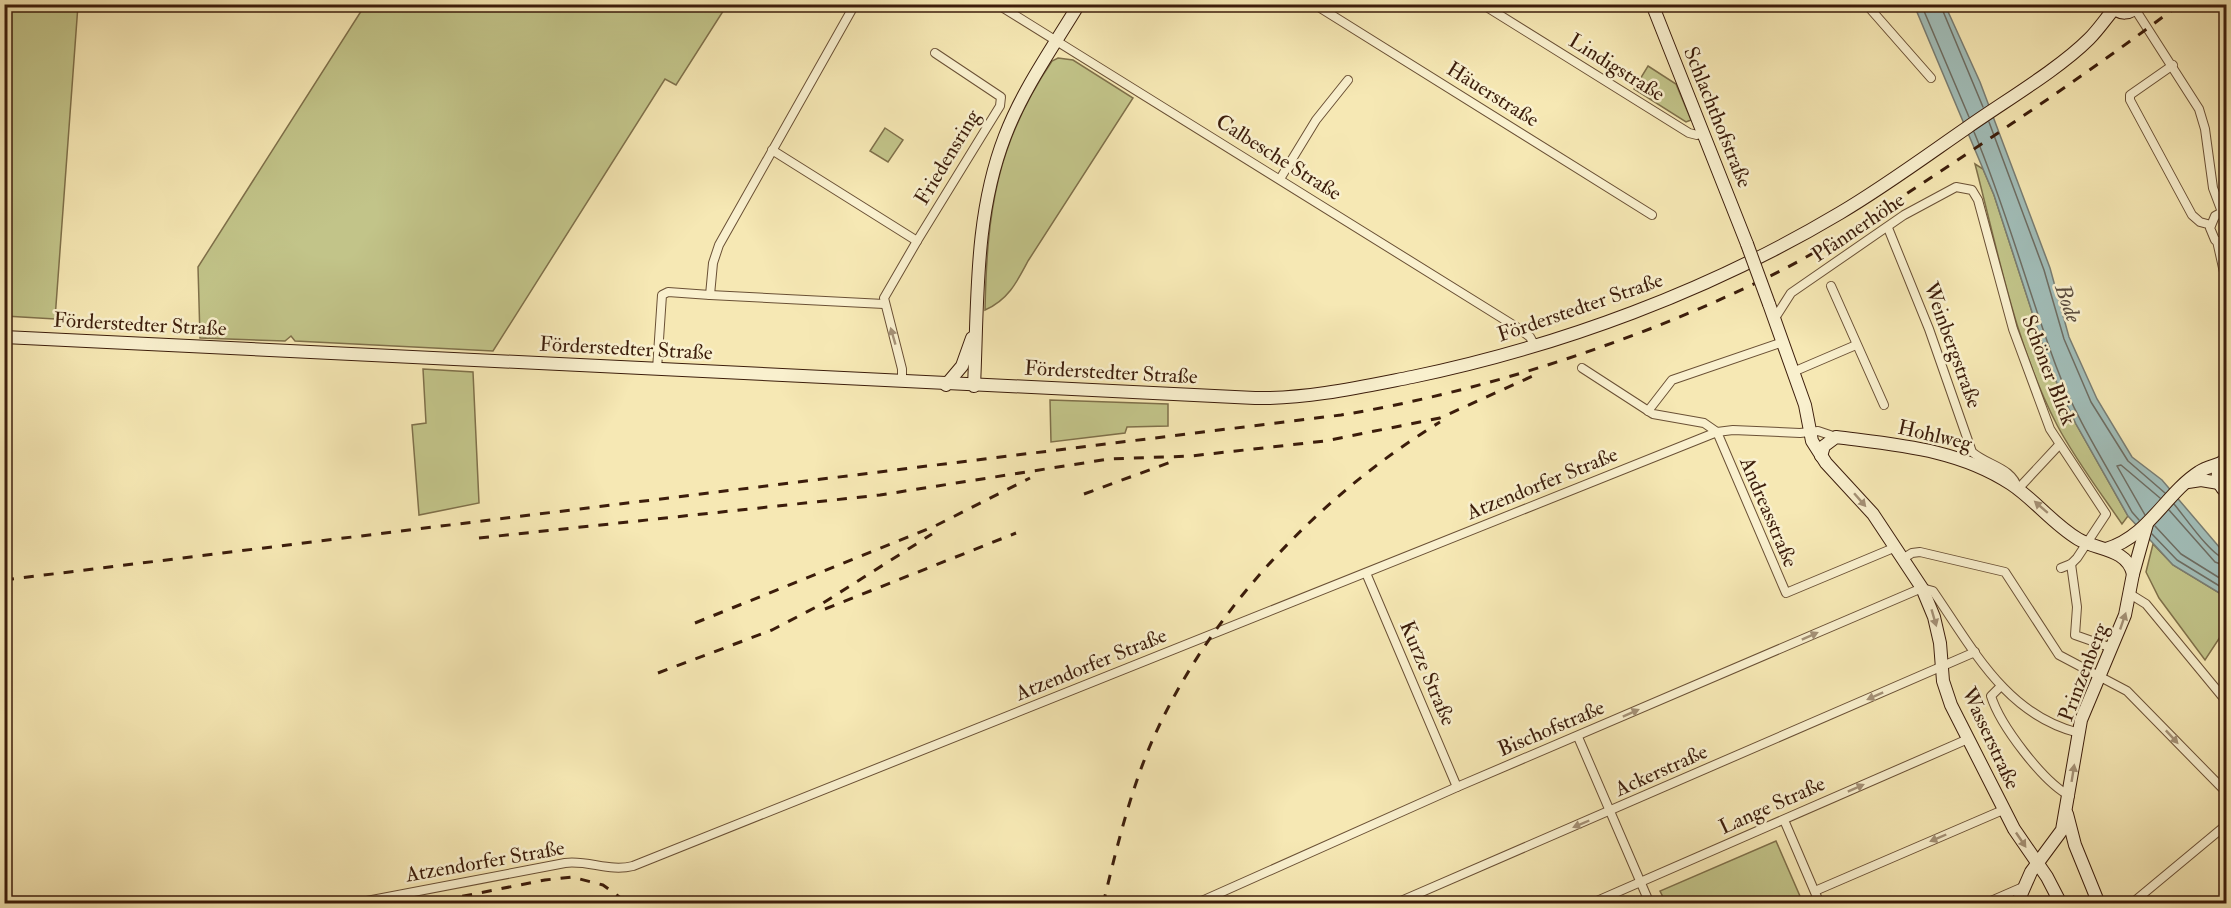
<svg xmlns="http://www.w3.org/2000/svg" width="2231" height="908" font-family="'IM FELL Double Pica',serif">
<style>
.green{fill:#c2c489;stroke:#7f704a;stroke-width:1.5}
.water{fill:#a1bdb8;stroke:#797d73;stroke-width:1.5}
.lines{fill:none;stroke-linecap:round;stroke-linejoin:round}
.shore{stroke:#6e6d62;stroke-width:1.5}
.street-casing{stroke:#6a5035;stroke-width:10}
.secondary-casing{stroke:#3c1d0b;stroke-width:14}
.street{stroke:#f9f0ce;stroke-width:8}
.secondary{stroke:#f9f0ce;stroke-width:12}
.rail{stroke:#3c1d0b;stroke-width:3;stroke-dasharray:10 10;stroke-linecap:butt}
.secondary-bridge-casing{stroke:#3c1d0b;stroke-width:14;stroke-linecap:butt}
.secondary-bridge{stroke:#f9f0ce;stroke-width:12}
.oneway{fill:#a49176}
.labels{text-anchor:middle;stroke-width:5;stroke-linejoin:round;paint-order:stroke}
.street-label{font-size:21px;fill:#3c1d0b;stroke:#f9f0ce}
.water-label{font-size:22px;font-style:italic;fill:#5a4d3f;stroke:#f9f0ce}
</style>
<rect width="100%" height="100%" fill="#f6e8b4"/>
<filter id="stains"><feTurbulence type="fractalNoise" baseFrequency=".00333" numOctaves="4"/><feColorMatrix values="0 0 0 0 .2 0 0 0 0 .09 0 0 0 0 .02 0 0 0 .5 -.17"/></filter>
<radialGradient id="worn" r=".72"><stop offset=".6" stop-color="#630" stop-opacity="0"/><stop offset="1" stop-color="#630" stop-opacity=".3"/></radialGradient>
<g class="green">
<path d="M4 5H78L55 319 5 316Z"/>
<path d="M365 5H727L676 85 665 79 493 351 295 341 291 336 285 341 200 338 198 267Z"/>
<path d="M1058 58 1073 60 1133 98 1028 261C1017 282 1008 300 985 310 987 212 996 144 1052 61Z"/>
<path d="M1648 66 1676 84 1691 120 1686 122 1634 89Z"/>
<path d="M885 128 903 140 888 162 870 151Z"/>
<path d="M1975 164 1983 169 1994 195 2051 370 2076 424 2128 516 2122 524C2100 492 2075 459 2057 425 2015 344 1998 251 1975 164Z"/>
<path d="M423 369 473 372 479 503 419 515 412 425 426 423Z"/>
<path d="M1050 400 1168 404V426L1127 427 1125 433 1051 442Z"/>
<path d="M2153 544 2173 565 2226 597V628L2205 660 2159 598 2146 572Z"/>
<path d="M1776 841 1803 903H1666L1660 891Z"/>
</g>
<path class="water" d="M1914 5H1945L1980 82 2050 268 2069 337 2097 399 2132 457 2162 480 2226 555V597L2173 565 2128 516 2076 424 2051 370 1994 195Z"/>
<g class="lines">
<g class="shore">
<path d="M1921 4 1969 117"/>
<path d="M1940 4 1983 107"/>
<path d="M1989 122 2044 270 2064 339 2091 402 2128 461 2165 493"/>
<path d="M1974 132C2006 208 2027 288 2056 366 2075 417 2106 465 2132 512L2139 520"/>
<path d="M2174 504C2185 517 2212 557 2226 559"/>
<path d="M2169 510 2215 562 2226 566"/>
<path d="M2145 515 2117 466 2121 465 2160 498"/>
<path d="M2155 526 2181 554 2226 582"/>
<path d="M2152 534 2177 560 2226 590"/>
</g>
<defs>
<g id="street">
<path d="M997 4 1518 328 1530 337 1535 346"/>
<path d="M1314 4 1652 215"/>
<path d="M1482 4 1689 133 1697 135 1703 132"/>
<path d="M1866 4 1931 78"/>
<path d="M2135 9 2199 109 2205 129 2213 188 2222 212"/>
<path d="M2173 65 2130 95V100L2192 215 2200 222 2211 225"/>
<path d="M772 150 917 241 1000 106 1001 97 935 53"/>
<path d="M1280 179 1316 120 1348 80"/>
<path d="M2226 210 2215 216 2210 228 2215 240 2226 245"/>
<path d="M1888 228 1929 329 1972 452C1988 466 2012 467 2018 489"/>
<path d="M2217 241 2226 281"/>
<path d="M1831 286 1884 405"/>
<path d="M710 295 884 304"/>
<path d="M1775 318 1791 293 1904 215 1956 187 1972 190 1978 200 2013 329 2050 429 2106 514 2077 558 2071 564 2061 568"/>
<path d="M1582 368 1653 414 1704 423 1717 432 1786 593 1896 547"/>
<path d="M657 369 662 295 668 292 710 295 713 263 719 245 855 4"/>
<path d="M1793 372 1856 345"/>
<path d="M902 382V369L884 298 917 241"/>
<path d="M1648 411 1672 380 1783 342"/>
<path d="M2018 489 2059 445"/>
<path d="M1904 558 1912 553 1920 552 2005 572 2059 655 2127 691 2226 792"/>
<path d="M2071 564 2077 607 2075 635 2112 648"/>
<path d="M1366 573 1457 787"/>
<path d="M2130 594 2146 604 2226 701"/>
<path d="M2000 687 1991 696C2000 725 2043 782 2070 796"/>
<path d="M1578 737 1650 904"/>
<path d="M1784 820 1820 904"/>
<path d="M1815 891 2003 810"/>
<path d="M351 904 565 863C589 860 609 872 633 866L1717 432 1733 430 1800 433 1818 431 1836 437"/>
<path d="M1195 904 1457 787 1922 588 1933 591C1973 649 2006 715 2079 733"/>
<path d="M1394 904 1975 652"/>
<path d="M1590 904 1968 739"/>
<path d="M1984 904 2023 887"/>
<path d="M2131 904 2226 825"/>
</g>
<g id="secondary">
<path d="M1652 4 1747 244"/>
<path d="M2111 4C2119 16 2131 15 2139 4"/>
<path d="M1769 304 1805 405 1812 441 1826 463 1873 514 1922 588 1934 617 1940 643 1943 681 1951 705 2014 829 2047 877 2061 904"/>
<path d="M4 337 1255 398C1308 399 1361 387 1412 377 1561 346 1709 291 1840 213 1884 187 1926 156 1968 127 2005 101 2059 69 2089 39 2099 29 2106 18 2114 9"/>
<path d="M946 385 962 366 972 338"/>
<path d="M974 386C978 302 974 216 1005 136 1023 89 1053 47 1079 4"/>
<path d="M1821 456 1824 446 1836 437C1897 445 1958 449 2011 484 2035 500 2053 524 2078 539 2096 550 2127 548 2133 574"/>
<path d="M2223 461C2215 472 2216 483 2226 492"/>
<path d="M2188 482 2201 480 2219 483"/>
<path d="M2106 549C2148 537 2165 494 2199 472 2206 467 2214 466 2221 463"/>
<path d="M2067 814 2075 845 2099 904"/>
<path d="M2017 904 2031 872 2062 830 2081 720 2125 615 2133 574 2147 524"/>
</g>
</defs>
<use href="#street" class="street-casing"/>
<use href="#secondary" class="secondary-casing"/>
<use href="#street" class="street"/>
<use href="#secondary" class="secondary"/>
<g class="rail">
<path d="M1084 494 1171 462"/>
<path d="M479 538 880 495 1109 459 1191 456 1325 441 1440 418 1535 375"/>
<path d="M4 580 1341 415C1489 391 1653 336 1786 268 1838 241 1886 207 1935 175 2018 120 2101 64 2180 4"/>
<path d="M825 609 1016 533"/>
<path d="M695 623 935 526 1030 478"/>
<path d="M658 673 772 630 820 605 932 534"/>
<path d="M423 904 545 880 572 877 603 885 629 904"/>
<path d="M1103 904C1118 843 1132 782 1159 726 1218 602 1324 493 1440 422"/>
<path d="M1115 904 1116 898"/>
</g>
<defs>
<path id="secondary-bridge" d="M1747 244 1769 304"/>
</defs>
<use href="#secondary-bridge" class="secondary-bridge-casing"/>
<use href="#secondary-bridge" class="secondary-bridge"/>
</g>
<defs><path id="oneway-solid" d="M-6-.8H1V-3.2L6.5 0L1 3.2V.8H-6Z" transform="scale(1.5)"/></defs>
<g class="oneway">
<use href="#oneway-solid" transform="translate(893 336) rotate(-106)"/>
<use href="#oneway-solid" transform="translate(1860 500) rotate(49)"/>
<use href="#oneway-solid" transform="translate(2041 507) rotate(-139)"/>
<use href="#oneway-solid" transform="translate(1934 618) rotate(74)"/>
<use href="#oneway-solid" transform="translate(2123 621) rotate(-71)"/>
<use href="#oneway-solid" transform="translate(1810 636) rotate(-24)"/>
<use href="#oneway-solid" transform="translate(1875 696) rotate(156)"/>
<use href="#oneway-solid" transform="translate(1631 713) rotate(-24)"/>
<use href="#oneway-solid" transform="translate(2172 737) rotate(47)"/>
<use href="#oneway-solid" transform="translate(2073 773) rotate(-81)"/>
<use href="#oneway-solid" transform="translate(1856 788) rotate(-24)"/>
<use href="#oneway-solid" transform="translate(1581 824) rotate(157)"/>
<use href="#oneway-solid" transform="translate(1938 838) rotate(157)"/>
<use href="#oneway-solid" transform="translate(2021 840) rotate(56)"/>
</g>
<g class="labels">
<g class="street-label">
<text transform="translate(1617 67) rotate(32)" y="7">Lindigstraße</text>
<text transform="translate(1493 94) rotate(32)" y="7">Häuerstraße</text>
<text transform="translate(1718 117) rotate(68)" y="7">Schlachthofstraße</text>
<text transform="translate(947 157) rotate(-59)" y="7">Friedensring</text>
<text transform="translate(1279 157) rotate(32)" y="7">Calbesche Straße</text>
<text transform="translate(1858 227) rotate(-34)" y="7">Pfännerhöhe</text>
<text transform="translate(1580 307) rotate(-19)" y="7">Förderstedter Straße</text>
<text transform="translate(140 324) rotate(3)" y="7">Förderstedter Straße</text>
<text transform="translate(1953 345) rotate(70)" y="7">Weinbergstraße</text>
<text transform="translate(626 348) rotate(3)" y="7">Förderstedter Straße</text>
<text transform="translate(2049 370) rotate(69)" y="7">Schöner Blick</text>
<text transform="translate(1111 372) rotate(3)" y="7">Förderstedter Straße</text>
<text transform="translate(1935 435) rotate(13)" y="7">Hohlweg</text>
<text transform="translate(1542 483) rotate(-22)" y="7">Atzendorfer Straße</text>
<text transform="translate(1769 512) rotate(67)" y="7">Andreasstraße</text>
<text transform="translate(1091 664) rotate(-22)" y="7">Atzendorfer Straße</text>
<text transform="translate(2083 672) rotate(-69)" y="7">Prinzenberg</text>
<text transform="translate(1428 673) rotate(67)" y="7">Kurze Straße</text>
<text transform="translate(1551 728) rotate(-23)" y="7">Bischofstraße</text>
<text transform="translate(1991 738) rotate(65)" y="7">Wasserstraße</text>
<text transform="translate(1661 770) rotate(-24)" y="7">Ackerstraße</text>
<text transform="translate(1772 805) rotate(-24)" y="7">Lange Straße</text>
<text transform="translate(485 861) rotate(-10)" y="7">Atzendorfer Straße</text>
</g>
<g class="water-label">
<text transform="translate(2069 303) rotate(71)" y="8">Bode</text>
</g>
</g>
<rect width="2231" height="908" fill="none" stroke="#f6e8b4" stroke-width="24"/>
<rect x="6" y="6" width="2219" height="896" fill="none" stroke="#3c1d0b" stroke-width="3"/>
<rect x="12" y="12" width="2207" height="884" fill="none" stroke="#3c1d0b" stroke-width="1.5"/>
<rect width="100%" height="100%" filter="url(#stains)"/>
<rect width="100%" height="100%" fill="url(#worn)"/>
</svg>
